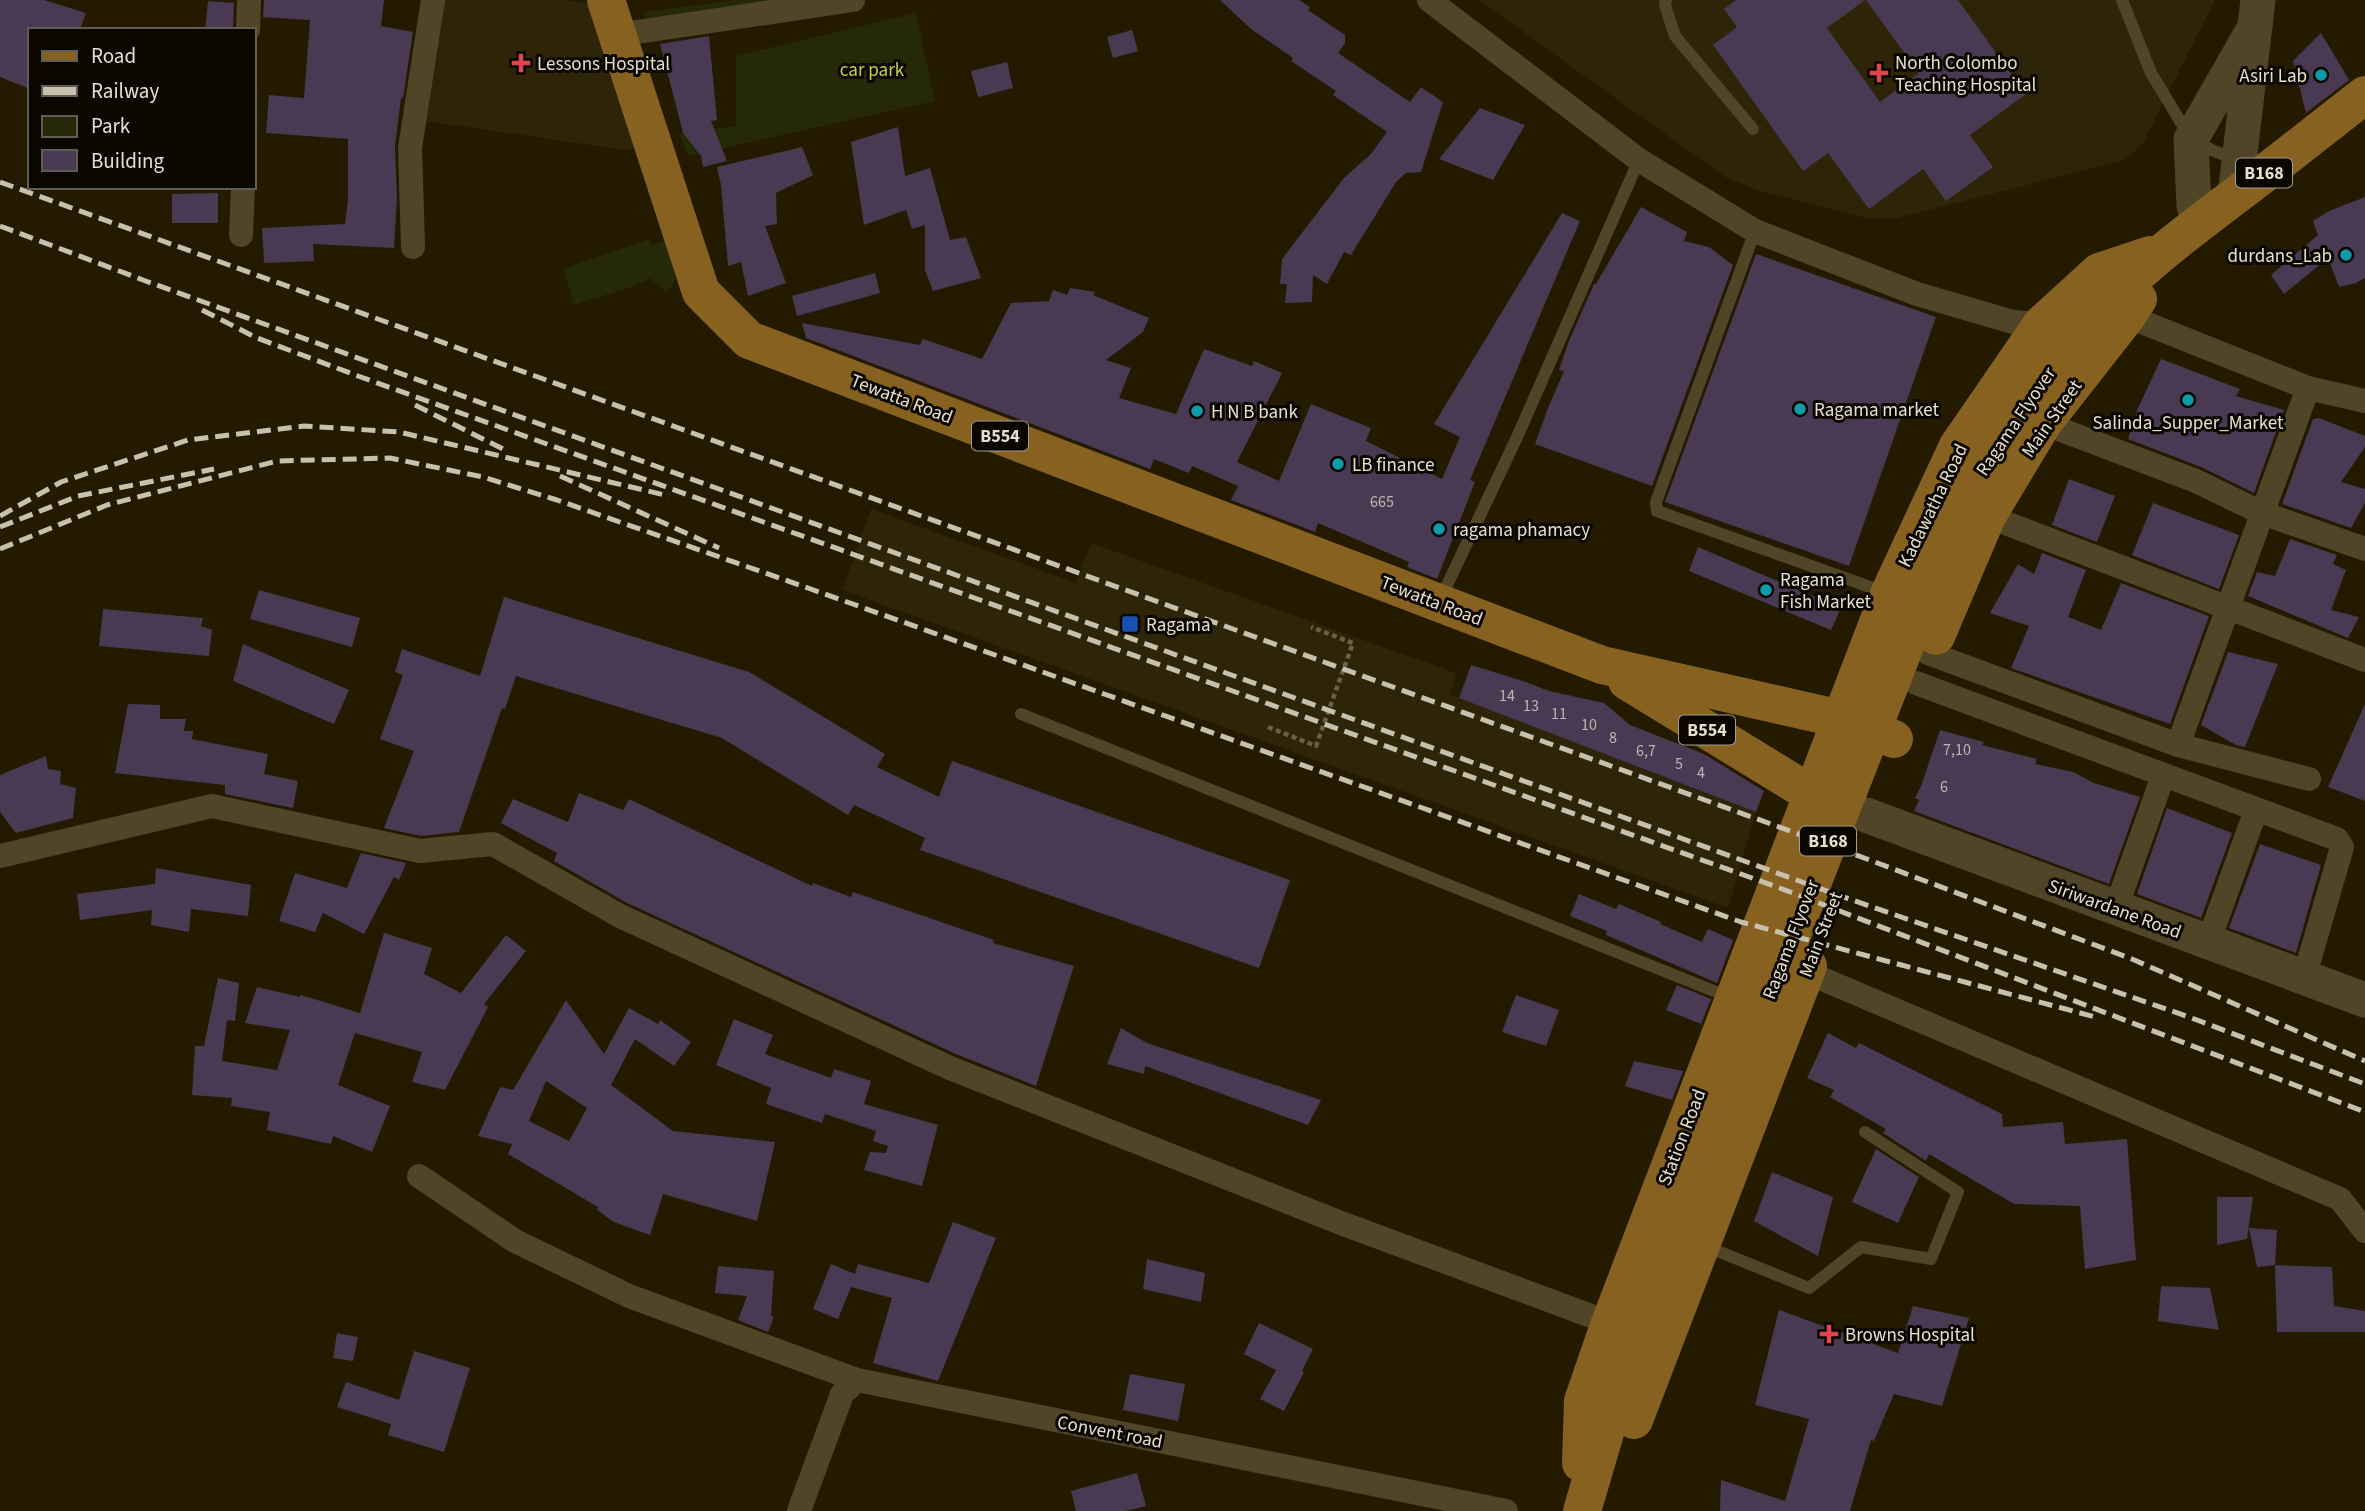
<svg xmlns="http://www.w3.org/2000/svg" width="2365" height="1511" font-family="'Source Sans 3',sans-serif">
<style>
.built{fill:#2e2408}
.green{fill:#262907}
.building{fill:#493952;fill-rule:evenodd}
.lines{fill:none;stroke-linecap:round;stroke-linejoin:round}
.path{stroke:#696049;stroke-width:4.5;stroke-dasharray:5 3.5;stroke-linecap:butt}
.lane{stroke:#514528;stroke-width:12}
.street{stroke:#514528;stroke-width:24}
.secondary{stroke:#514528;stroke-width:35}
.primary{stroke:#87611f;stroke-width:38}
.rail{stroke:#c8c0ae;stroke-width:5;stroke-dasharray:14 7;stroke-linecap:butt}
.health-dot{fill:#e0444e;stroke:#0a0600;stroke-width:2.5}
.culture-dot{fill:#0f9aa8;stroke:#0a0600;stroke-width:2.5}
.transit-dot{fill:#1a4fb4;stroke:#0a0600;stroke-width:2.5}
.labels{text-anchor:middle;stroke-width:6;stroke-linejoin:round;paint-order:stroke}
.number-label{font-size:16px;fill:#bfb6af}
.shield{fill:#0a0600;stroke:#a49e90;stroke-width:2}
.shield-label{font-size:18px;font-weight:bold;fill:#e6dfce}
.poi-label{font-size:19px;fill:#e6dfce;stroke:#0a0600;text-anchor:start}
.park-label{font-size:19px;fill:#c4cf44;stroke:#0a0600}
.street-label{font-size:19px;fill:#e6dfce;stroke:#0a0600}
</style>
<rect width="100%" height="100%" fill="#241a00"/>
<g class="built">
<path d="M438 0H567L594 5 642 146 624 150 418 120Z"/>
<path d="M1479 0H2215L2142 145 2122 161 1892 219 1865 218 1763 192 1725 177Z"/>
<path d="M871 509 1076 583 1091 543 1456 673 1450 694 1756 812 1728 908 842 590Z"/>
</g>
<g class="green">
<path d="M736 0H840L648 26 644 12Z"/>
<path d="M916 13 935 101 688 156 680 133 736 126V56Z"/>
<path d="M649 239 652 246 668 239 675 281 667 292 650 278C626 291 599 296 574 305L563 269Z"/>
</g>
<g class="building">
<path d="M0 0H44L86 13 80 30H30V89L0 77Z"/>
<path d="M264 0H384L381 26 413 32 403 98H401L395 146 397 198 394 248 313 244 314 261 264 263 262 228 345 224 348 200V139L266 133 269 95 304 98 310 20 263 17Z"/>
<path d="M1220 0H1299L1310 7 1308 10 1345 35V43L1338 53 1410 102 1421 87 1443 102 1421 172 1406 173 1396 182 1351 255 1344 252 1327 284 1313 275 1312 302 1285 303 1287 284H1280L1282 259 1344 178 1371 154 1387 132 1333 95 1336 91 1291 61 1293 58 1251 29Z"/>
<path d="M1736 0H1865L1827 28 1880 102 1919 73 1866 0H1958L2026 94 1970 135 1993 167 1946 201 1923 169 1869 209 1828 153 1803 171 1713 45 1737 27 1724 9Z"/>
<path d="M208 1 234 3 233 30H205Z"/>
<path d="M1132 30 1138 51 1113 58 1107 37Z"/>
<path d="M2321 33 2349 80 2306 113 2293 61Z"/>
<path d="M709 36 717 120 711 121 727 161 703 167 701 156 683 133 660 44Z"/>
<path d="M1007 62 1013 88 978 97 971 71Z"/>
<path d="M1480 108 1525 125 1493 180 1439 159Z"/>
<path d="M898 127 905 176 930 168 950 240 966 237 981 278 933 291 925 270V225L912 229 906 210 864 225 851 142Z"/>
<path d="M802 147 813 175 776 193 777 224 765 226 786 283 748 296 741 262 728 266 721 185 717 167Z"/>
<path d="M218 193V223H172V194Z"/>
<path d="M2365 197V278L2356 283 2339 287 2328 258 2284 294 2271 275 2318 235 2313 221 2329 211Z"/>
<path d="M1641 207 1687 232 1684 241 1709 247 1733 265 1652 486 1535 444 1548 408 1564 371 1559 370 1569 341 1594 284H1596Z"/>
<path d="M1562 213 1580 221 1470 480 1475 482 1437 579 1407 567 1409 562 1318 523 1315 532 1231 500 1238 486 1192 466 1189 473 1154 459 1150 469 806 338 802 323 920 345 923 339 982 359 1011 303 1049 301 1053 290 1067 295 1070 288 1095 292 1093 295 1149 318 1143 332 1106 360 1131 368 1119 398 1176 414 1204 349 1252 366 1254 361 1282 373 1237 462 1279 481 1311 404 1371 428 1366 441 1442 479 1460 437 1434 424Z"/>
<path d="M1756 254 1936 317 1849 566 1665 502Z"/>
<path d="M875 273 880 293 797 316 792 296Z"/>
<path d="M2161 359 2240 389 2236 396 2284 410 2254 493 2201 467 2128 439 2138 408Z"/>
<path d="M2319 418 2365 436V447L2341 482 2365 489V503L2351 528 2282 504 2313 419Z"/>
<path d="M2069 479 2115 496 2097 542 2052 525Z"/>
<path d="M2153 503 2239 535 2219 589 2132 555Z"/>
<path d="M2290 539 2337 555 2333 564 2346 570 2331 610 2359 617 2348 638 2248 596 2257 572 2275 576Z"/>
<path d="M1698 547 1841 608 1831 630 1689 571Z"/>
<path d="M2042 553 2086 570 2068 617 2101 630 2121 583 2209 616 2170 724 2011 668 2029 626 1990 613 2018 564 2034 574Z"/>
<path d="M259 590 360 618 352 647 250 619Z"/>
<path d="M504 597 749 672 885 754 877 767 939 797 952 761 1290 880 1259 968 920 850 925 838 854 805 848 815 722 738 516 676 505 709 502 708 459 832 421 836 384 828 414 751 380 739 403 675 395 672 402 649 480 676Z"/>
<path d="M103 609 203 618 201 626 212 630 209 656 99 646Z"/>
<path d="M243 644 349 690 334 724 233 681Z"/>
<path d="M2228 652 2278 664 2245 747 2236 745 2201 725Z"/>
<path d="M1471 665 1526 682 1549 691 1604 703 1630 725 1704 754 1764 791 1756 812 1459 698Z"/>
<path d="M128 704 160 705V719H186L184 731H193L192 739 268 754 264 774 298 781 293 808 225 794V785L115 773Z"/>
<path d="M2365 704V801L2328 787Z"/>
<path d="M1940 730 1984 742 1982 745 2037 759 2035 764 2073 772 2094 783 2140 797 2109 884 1914 811 1919 800 1915 798 1921 786Z"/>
<path d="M46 756 48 769 61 771 60 784 76 788 73 818 16 833 0 812V775Z"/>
<path d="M579 793 623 810 629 799 812 886 813 883 851 897 853 892 994 940 993 943 1074 966 1036 1086 956 1054 627 903 554 861 557 853 501 823 513 799 568 822Z"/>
<path d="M2167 808 2232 833 2201 918 2137 894Z"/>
<path d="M2260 844 2321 865 2296 953 2229 928Z"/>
<path d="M361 853 406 863 399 880 394 877 364 934 323 913 315 932 279 921 295 873 347 888Z"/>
<path d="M156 868 251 885 248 916 191 909 189 932 151 925 152 910 80 920 77 894 155 884Z"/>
<path d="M1579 894 1616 909 1619 904 1661 922 1660 924 1702 942 1708 929 1733 940 1717 983 1606 935 1607 931 1570 916Z"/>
<path d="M384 933 432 948 424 974 461 993 506 935 526 951 484 1004 488 1007 445 1090 412 1082 422 1052 355 1033 338 1085 390 1106 372 1152 333 1136 331 1144 267 1130 270 1112 231 1106 232 1098 192 1095 195 1046H204L218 978 239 983 235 1021 227 1020 222 1061 277 1070 290 1030 245 1023 257 987 300 997 301 995 360 1013Z"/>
<path d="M1677 985 1711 999 1701 1024 1666 1010Z"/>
<path d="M1516 995 1559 1010 1546 1046 1502 1032Z"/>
<path d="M566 1000 604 1054 629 1008 658 1024 660 1020 691 1042 674 1066 635 1039 611 1085 673 1131 775 1142 757 1221 663 1194 650 1235 614 1222 597 1210 598 1207 508 1154 512 1144 478 1136 500 1087 513 1090ZM546 1081 587 1108 569 1141 529 1121Z"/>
<path d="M734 1019 773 1035 765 1054 831 1078 834 1069 871 1081 864 1104 938 1125 922 1186 864 1170 870 1152 886 1153 888 1146 873 1141 876 1131 825 1114 822 1123 766 1104 771 1088 716 1065Z"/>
<path d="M1121 1028 1147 1043 1321 1100 1308 1125 1145 1066 1144 1074 1107 1064Z"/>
<path d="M1828 1033 1856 1048 1859 1043 2002 1114 2003 1127 2063 1122 2065 1144 2127 1139 2136 1260 2085 1269 2080 1206 2014 1204 1929 1154 1926 1161 1883 1133 1886 1129 1830 1097 1834 1090 1807 1078Z"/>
<path d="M1634 1061 1683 1071 1672 1100 1625 1086Z"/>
<path d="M1876 1149 1919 1177 1898 1223 1852 1202Z"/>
<path d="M1772 1172 1833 1197 1818 1256 1754 1221Z"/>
<path d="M2217 1197H2253L2247 1239 2217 1245Z"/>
<path d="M953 1222 996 1238 938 1381 873 1363 892 1298 851 1287 838 1319 813 1309 831 1264 855 1274 858 1264 929 1283Z"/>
<path d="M2249 1228 2277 1230 2275 1265 2257 1267Z"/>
<path d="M1147 1259 1205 1273 1201 1302 1143 1289Z"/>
<path d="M2275 1265 2332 1267 2334 1306 2365 1311V1332H2277Z"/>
<path d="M718 1266 774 1271 771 1316 774 1317 768 1332 738 1320 747 1296 715 1293Z"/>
<path d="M2161 1286 2210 1288 2219 1330 2158 1321Z"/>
<path d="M1913 1306 1969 1318 1942 1406 1894 1394 1874 1441 1871 1440 1850 1511H1720L1721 1480 1785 1501 1809 1419 1755 1405 1779 1310 1898 1353Z"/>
<path d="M1259 1323 1313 1349 1302 1371 1304 1372 1284 1411 1260 1399 1276 1370 1244 1354Z"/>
<path d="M337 1333 358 1337 353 1361 333 1358Z"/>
<path d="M414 1351 470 1368 444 1452 388 1435 391 1424 337 1407 346 1382 399 1400Z"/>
<path d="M1130 1374 1185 1384 1178 1421 1123 1410Z"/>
<path d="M1137 1473 1146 1506 1126 1511H1076L1071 1491Z"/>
</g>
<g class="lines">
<path class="path" d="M1268 727 1316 746 1353 643 1311 627"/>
<g class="lane">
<path d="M1666 0 1665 5 1675 36 1753 129"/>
<path d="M2122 0 2151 73 2191 139 2214 151 2239 160"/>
<path d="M1755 231 1656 502 1657 511 1884 592"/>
<path d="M1440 600 1518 435 1639 160"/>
<path d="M1021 714 1729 997"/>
<path d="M1705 1246 1809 1288 1861 1247 1931 1259 1958 1192 1865 1132"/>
</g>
<g class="street">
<path d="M1429 0 1639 160 1755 231 1917 294 2013 322 2042 324"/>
<path d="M248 30 249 0"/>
<path d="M617 35 853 0"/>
<path d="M241 235 243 187"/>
<path d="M413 247 410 148 433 0"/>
<path d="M2127 316 2308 388 2365 401"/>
<path d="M2043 423 2196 481 2262 513 2365 549"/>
<path d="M1987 516 2365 660"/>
<path d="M1928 653 2178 745 2309 779"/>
<path d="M1916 683 2337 839 2342 847 2304 978"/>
<path d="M2178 745 2308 388"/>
<path d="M0 856 212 806 420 851 493 844 620 916 950 1068 1341 1223 1610 1323"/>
<path d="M2116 908 2163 776"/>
<path d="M2208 943 2256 810"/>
<path d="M1806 972 2340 1199 2365 1231"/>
<path d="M419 1176 515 1241 629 1296 857 1380"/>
<path d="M799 1511 842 1394 857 1380 1506 1511"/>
</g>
<g class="secondary">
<path d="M2235 196 2258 0"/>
<path d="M2199 222 2194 206 2191 139 2255 27"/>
<path d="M1866 815 2365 1000"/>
</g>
<g class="primary">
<path d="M606 0 701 292 749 340 1602 665 1841 719 1894 739"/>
<path d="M1936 636 1987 516 2043 423 2127 316 2138 299"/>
<path d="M1627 681 1813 795 1834 803"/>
<path d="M1634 1420 1808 966"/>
<path d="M1581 1463 1583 1401 1610 1323 1889 594 1958 446 2042 324 2099 272 2150 255"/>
<path d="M1582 1511 1612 1409 1650 1298 1948 536C1990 448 2043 365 2113 297 2151 259 2193 228 2235 196 2279 163 2322 128 2365 95"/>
</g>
<g class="rail">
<path d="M0 182 1851 853 2132 959 2365 1061"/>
<path d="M0 226 143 280 1835 894 2189 1017 2365 1084"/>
<path d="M202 310 257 338 358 376 1777 887 2365 1112"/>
<path d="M415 405 503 449"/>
<path d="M560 476 719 548"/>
<path d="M0 516 61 482 188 440 304 426 399 432 669 496"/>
<path d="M0 527 78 496 214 469"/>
<path d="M0 549 107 505 277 461 390 458 483 477 557 500 808 588 1741 922 2099 1018"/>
</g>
</g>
<g class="health-dot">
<path d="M517.5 52.5h7v7h7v7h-7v7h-7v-7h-7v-7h7z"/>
<path d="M1875.5 62.5h7v7h7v7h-7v7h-7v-7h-7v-7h7z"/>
<path d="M1825.5 1323.5h7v7h7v7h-7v7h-7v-7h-7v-7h7z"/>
</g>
<g class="culture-dot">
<circle cx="2321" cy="75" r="7"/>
<circle cx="2346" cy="255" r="7"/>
<circle cx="2188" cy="400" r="7"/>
<circle cx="1800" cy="409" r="7"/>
<circle cx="1197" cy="411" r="7"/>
<circle cx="1338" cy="464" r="7"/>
<circle cx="1439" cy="529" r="7"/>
<circle cx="1766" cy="590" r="7"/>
</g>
<rect class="transit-dot" x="1121" y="615" width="18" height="18" rx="3.5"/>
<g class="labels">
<g class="number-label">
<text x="1382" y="507">665</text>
<text x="1507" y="701">14</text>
<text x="1531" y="711">13</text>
<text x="1559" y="719">11</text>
<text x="1589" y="730">10</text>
<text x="1613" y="743">8</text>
<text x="1957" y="755">7,10</text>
<text x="1646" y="756">6,7</text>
<text x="1679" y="769">5</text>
<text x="1701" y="778">4</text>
<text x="1944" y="792">6</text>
</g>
<g class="shield">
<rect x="2236" y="158.5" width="56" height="29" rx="5"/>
<rect x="972" y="421.5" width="56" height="29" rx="5"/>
<rect x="1679" y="715.5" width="56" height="29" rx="5"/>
<rect x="1800" y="826.5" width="56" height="29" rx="5"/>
</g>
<g class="shield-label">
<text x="2264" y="179">B168</text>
<text x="1000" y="442">B554</text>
<text x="1707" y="736">B554</text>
<text x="1828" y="847">B168</text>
</g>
<g class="poi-label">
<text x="1895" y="69">North Colombo<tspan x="1895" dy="22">Teaching Hospital</tspan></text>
<text x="537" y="70">Lessons Hospital</text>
<text x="2307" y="82" text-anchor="end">Asiri Lab</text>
<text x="2332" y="262" text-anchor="end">durdans_Lab</text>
<text x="1814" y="416">Ragama market</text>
<text x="1211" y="418">H N B bank</text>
<text x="2188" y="429" text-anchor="middle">Salinda_Supper_Market</text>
<text x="1352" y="471">LB finance</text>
<text x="1453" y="536">ragama phamacy</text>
<text x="1780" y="586">Ragama<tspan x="1780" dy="22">Fish Market</tspan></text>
<text x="1146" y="631">Ragama</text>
<text x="1845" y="1341">Browns Hospital</text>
</g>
<g class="park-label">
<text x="872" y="76">car park</text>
</g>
<g class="street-label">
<text transform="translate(902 398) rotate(21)" y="7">Tewatta Road</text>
<text transform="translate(2051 418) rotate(-55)" y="7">Main Street</text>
<text transform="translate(2015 421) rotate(-56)" y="7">Ragama Flyover</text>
<text transform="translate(1932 505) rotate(-64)" y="7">Kadawatha Road</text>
<text transform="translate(1432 600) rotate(21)" y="7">Tewatta Road</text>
<text transform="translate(2115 908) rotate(20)" y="7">Siriwardane Road</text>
<text transform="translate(1820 934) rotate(-69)" y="7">Main Street</text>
<text transform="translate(1790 939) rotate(-69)" y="7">Ragama Flyover</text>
<text transform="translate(1681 1137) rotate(-69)" y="7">Station Road</text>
<text transform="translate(1110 1431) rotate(11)" y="7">Convent road</text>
</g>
</g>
<rect x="28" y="28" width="228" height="161" fill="#0a0600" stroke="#625d52" stroke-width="2"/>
<rect x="42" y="51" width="35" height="10" fill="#87611f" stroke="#625d52" stroke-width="2"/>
<text x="91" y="63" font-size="21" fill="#e6dfce">Road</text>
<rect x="42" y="86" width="35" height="10" fill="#c8c0ae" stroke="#625d52" stroke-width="2"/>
<text x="91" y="98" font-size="21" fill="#e6dfce">Railway</text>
<rect x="42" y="116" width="35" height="21" fill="#262907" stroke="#625d52" stroke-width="2"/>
<text x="91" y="133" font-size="21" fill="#e6dfce">Park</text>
<rect x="42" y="150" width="35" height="21" fill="#493952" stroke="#625d52" stroke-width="2"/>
<text x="91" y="168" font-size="21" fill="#e6dfce">Building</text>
</svg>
